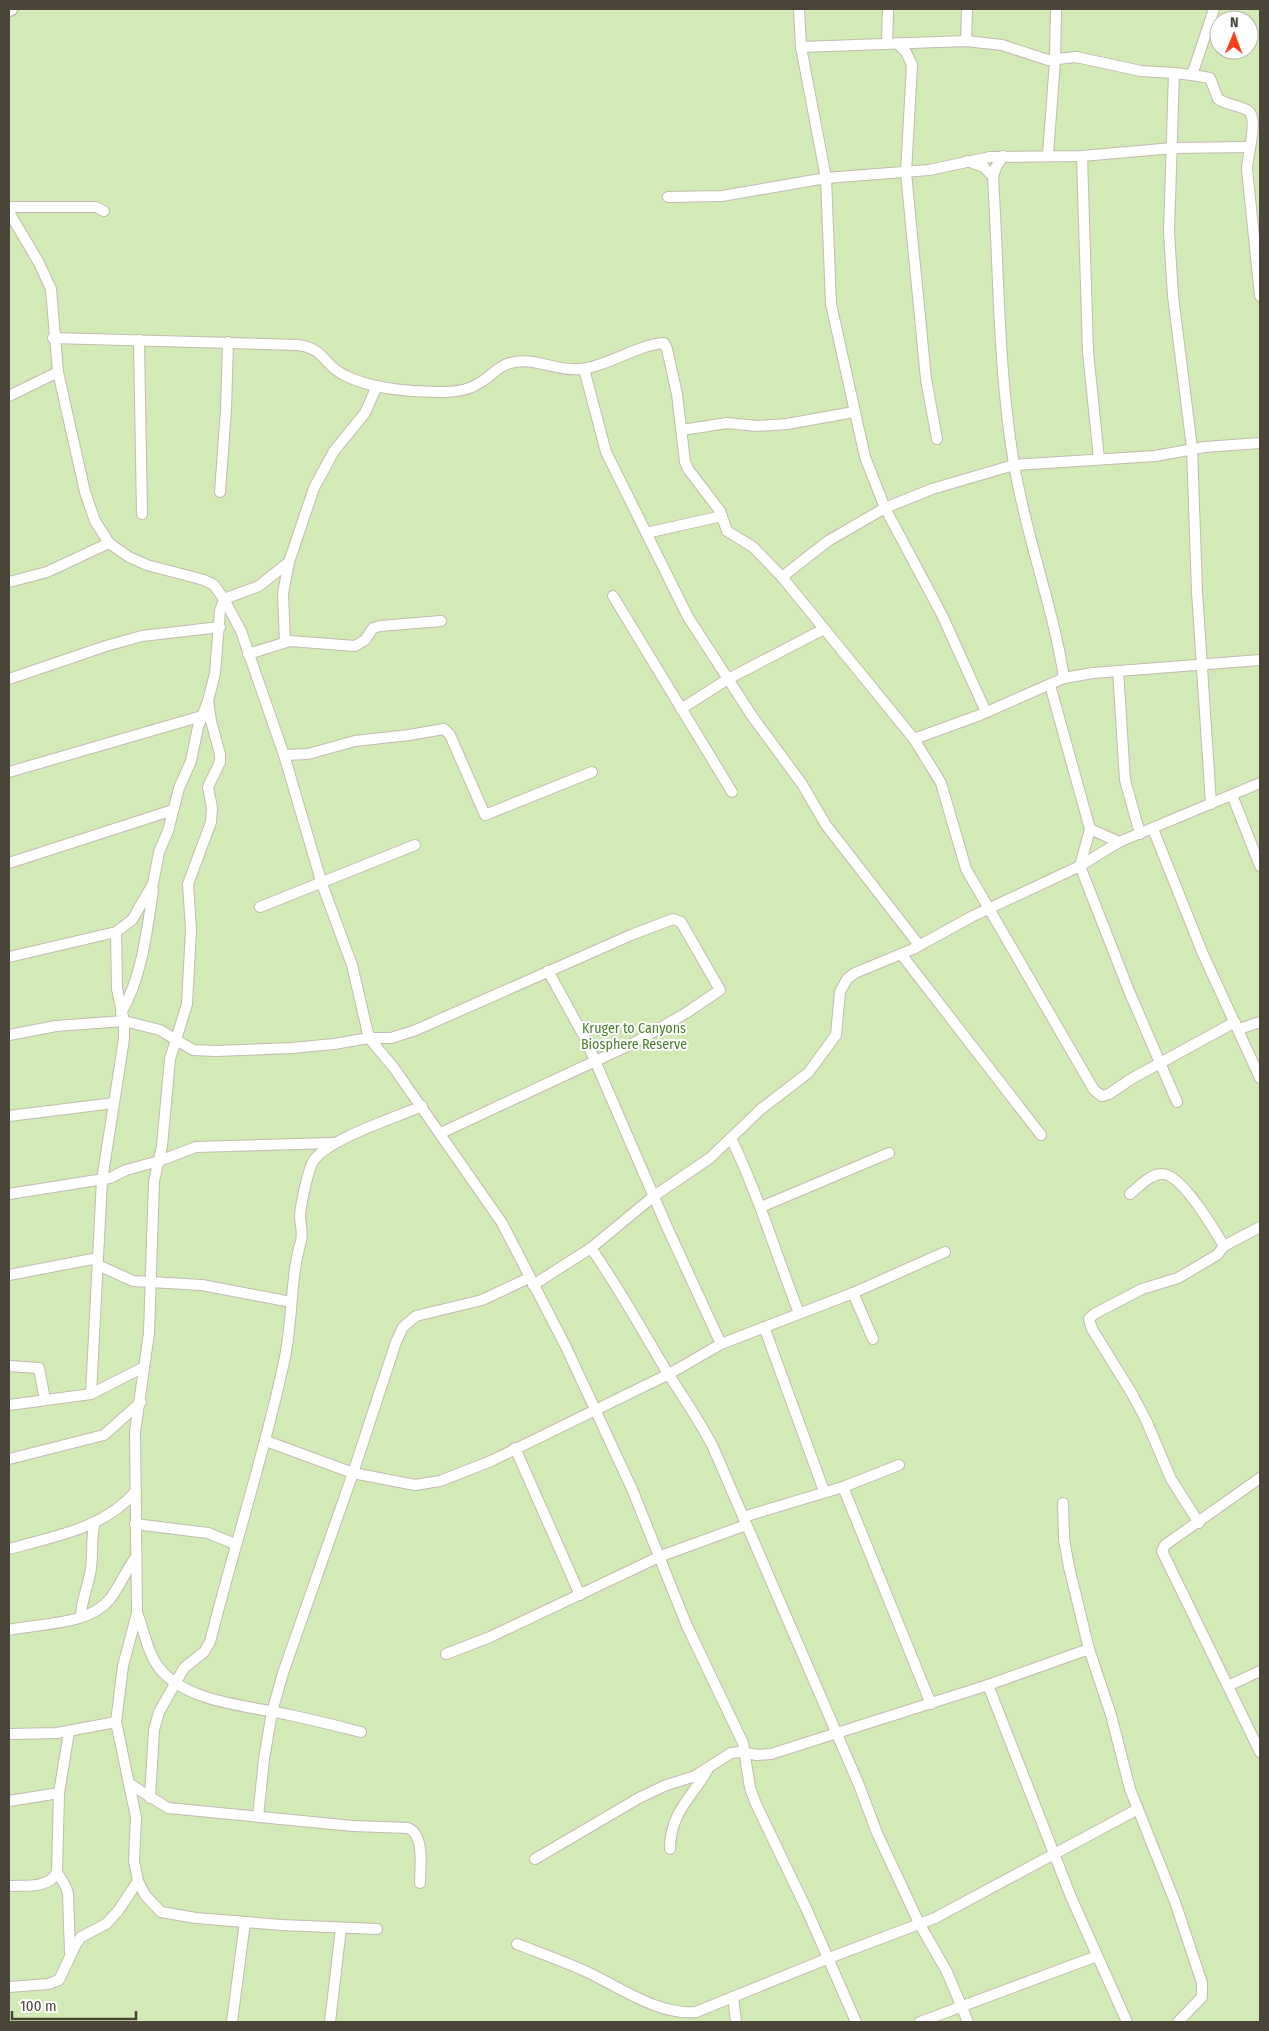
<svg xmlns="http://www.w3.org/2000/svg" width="1269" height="2031" font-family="'Fira Sans Condensed',sans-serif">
<rect width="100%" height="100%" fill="#f6f3ec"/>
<path fill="#d2eab5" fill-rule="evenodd" d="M9 9H1260V2022H9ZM1219 20H1249V50H1219Z"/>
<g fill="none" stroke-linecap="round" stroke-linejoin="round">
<g stroke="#c2bbae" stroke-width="12">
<g id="minor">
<polyline points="799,9 801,47 826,178 831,304 865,457 885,508 942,615 986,712"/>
<polyline points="966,41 967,9"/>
<polyline points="897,43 906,52 912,65 906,173 926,379 937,439"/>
<polyline points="887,44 888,9"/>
<polyline points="801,47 966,41 1002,45 1048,60 1076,57 1141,71 1174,73"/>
<path d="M1192 75 1210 78 1218 99C1227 105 1238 105 1247 110 1260 116 1247 156 1247 169L1260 296"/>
<polyline points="1048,155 1055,61 1056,9"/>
<path d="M1003 156 996 167 993 177C999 273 998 370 1014 464 1026 537 1053 606 1064 678"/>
<polyline points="1082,156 1088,352 1099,459"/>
<polyline points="967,161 984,167 993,177"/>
<polyline points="668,197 722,196 826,178 929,170 990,157 1082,156 1173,148 1249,147"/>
<polyline points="9,207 96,207 104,211"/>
<polyline points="9,212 39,263 51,289 58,372 85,492 95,521 109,543 129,557 147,565 204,580 214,585 224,599 241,631 284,755 322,884 352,965 369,1038 394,1068 502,1223 566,1347 632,1489 687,1626 743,1743 750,1788 756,1804 806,1908 856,2022"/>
<path d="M53 338 298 345C326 349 323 365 344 375 373 390 413 392 445 392 457 392 471 389 481 382 491 376 498 366 510 363 534 356 556 372 581 369 609 366 636 345 664 343L667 349 677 394 685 462 688 469 720 511 727 531 753 547 782 577 914 739 941 783 966 869 1094 1090 1102 1096 1109 1094 1131 1079 1235 1022"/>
<polyline points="139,340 142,514"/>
<polyline points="584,369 606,452 688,617 752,716 802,784 826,825 919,945"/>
<polyline points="9,396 58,372"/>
<polyline points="682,430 727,423 757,426 787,424 854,412"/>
<polyline points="220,492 226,409 228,342"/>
<polyline points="646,533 722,516"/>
<polyline points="782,577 828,541 885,508 932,489 1014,465 1155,456 1205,447 1260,443"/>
<polyline points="9,582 47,572 109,543"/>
<polyline points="613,596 732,792"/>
<polyline points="285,642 283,593 289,562"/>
<polyline points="248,654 290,641 355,646 365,640 373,628 380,626 441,621"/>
<polyline points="1118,671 1125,780 1140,834"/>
<polyline points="9,679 106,646 142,636 220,627"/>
<polyline points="1050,685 1090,829 1080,866 1129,991 1177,1102"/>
<polyline points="208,701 211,721 220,754 220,762 208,787 212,808 211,822 188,884 191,929 187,1004 170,1059 162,1146 154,1181 149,1333 135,1432 137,1613 123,1666 116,1722 136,1817 134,1861 138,1881 145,1895 161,1912 196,1918 282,1925 377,1929"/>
<polyline points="681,709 728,679 824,629"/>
<polyline points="914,739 980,715 1064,678 1093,673 1260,660"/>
<polyline points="284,755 308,754 355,741 409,735 444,729 450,735 485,815 592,772"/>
<polyline points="9,772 202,716"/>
<polyline points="1232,795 1260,866"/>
<polyline points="1211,804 1197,592 1192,448 1173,296 1169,232 1174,73 1192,75 1214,9"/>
<polyline points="1090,829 1119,842"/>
<polyline points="1153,829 1203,954 1260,1078"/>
<polyline points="9,863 173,810"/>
<polyline points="260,907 415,845"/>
<polyline points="901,954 1041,1135"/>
<polyline points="9,957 116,932 132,920 153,884 159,852 168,831 179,788 191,761 198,727 208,701 215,673 220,611 224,599 259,586 289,562 314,488 334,451 365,413 377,386"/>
<polyline points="548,971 586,1040 667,1227 721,1344"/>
<path d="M121 1013C142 977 147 931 153 890"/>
<polyline points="1239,1029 1260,1022"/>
<polyline points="9,1035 56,1026 124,1021 160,1030 193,1050 216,1051 292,1048 334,1044 369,1038 391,1038 416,1030 631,935 673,919 681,922 720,990 686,1013 634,1043 441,1133"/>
<polyline points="9,1116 114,1103"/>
<path d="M731 1138C758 1194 776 1254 799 1313"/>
<polyline points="9,1194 110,1178 126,1170 159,1161 196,1147 333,1143"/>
<path d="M1130 1194C1139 1187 1150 1174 1162 1174 1181 1173 1215 1231 1224 1246"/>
<polyline points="761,1207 889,1153"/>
<path d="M591 1248C619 1288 642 1330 667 1372 683 1397 699 1420 713 1447L859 1785 877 1833 919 1923 947 1972 968 2022"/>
<polyline points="98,1265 133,1281 202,1285 291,1302"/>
<polyline points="9,1275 98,1258"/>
<polyline points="533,1285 591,1248 654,1196 710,1158 761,1109 808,1073 836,1035 840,992 847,979 855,973 913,949 973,916 1080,866 1119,842 1260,783"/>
<polyline points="853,1293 873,1339"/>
<polyline points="764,1327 824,1491"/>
<polyline points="9,1366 39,1368 45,1400"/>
<polyline points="91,1394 102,1180 124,1039 124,1021 117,989 116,932"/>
<polyline points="9,1405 91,1394 144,1367"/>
<polyline points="266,1441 353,1473 415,1485 440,1481 491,1461 669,1374 721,1344 853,1293 945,1252"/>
<polyline points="515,1448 580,1595"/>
<polyline points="9,1459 104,1435 141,1402"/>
<polyline points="1260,1478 1165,1545 1162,1551 1260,1752"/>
<polyline points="843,1487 931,1704"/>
<polyline points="1063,1503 1064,1539 1069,1567 1089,1649 1111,1715 1130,1789 1175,1902 1202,1983 1202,1997 1178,2022"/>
<polyline points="743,1517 843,1487 899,1465"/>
<polyline points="1199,1523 1171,1479 1146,1420 1131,1392 1092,1329 1089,1319 1094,1314 1142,1289 1178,1278 1217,1255 1224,1246 1260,1227"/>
<polyline points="135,1524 208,1533 235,1544"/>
<path d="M9 1549C55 1536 104 1529 136 1491"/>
<path d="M137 1613C145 1632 147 1653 160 1669 188 1703 250 1706 290 1715 314 1720 337 1726 361 1732"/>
<path d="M81 1617C81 1602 87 1589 90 1574 94 1557 90 1539 95 1522"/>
<path d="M9 1630C40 1623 88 1626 110 1599 120 1586 126 1570 136 1557"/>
<polyline points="446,1654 490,1637 661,1556 746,1525"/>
<polyline points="988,1685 1071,1897 1127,2022"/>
<polyline points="1228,1686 1260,1671"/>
<polyline points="9,1734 57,1733 116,1722"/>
<path d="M130 1784 168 1808 353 1826 408 1828C425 1835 420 1867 420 1883"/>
<path d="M150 1798 154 1730 159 1712 184 1668 204 1652 210 1642C234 1546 265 1453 285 1357 293 1318 290 1279 301 1241 303 1233 301 1226 300 1218 300 1207 308 1169 314 1160 330 1138 395 1118 422 1106"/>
<polyline points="9,1801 59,1793"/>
<polyline points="258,1817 264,1759 272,1712 283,1673 353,1473 396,1342 403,1327 416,1316 482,1300 529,1278"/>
<path d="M670 1849C670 1814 690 1799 707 1771"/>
<polyline points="535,1859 639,1798 664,1786 695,1776 731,1753 741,1752 757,1755 771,1754 988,1685 1089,1649"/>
<polyline points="57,1872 66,1887 68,1894 70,1953"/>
<path d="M9 1886C25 1885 49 1889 57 1872L59 1793 69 1732"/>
<path d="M517 1944C540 1953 563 1961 585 1971 618 1986 659 2016 696 2012L829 1958 935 1918 1138 1809"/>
<polyline points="9,1987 48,1984 59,1980 76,1944 81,1937 106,1924 118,1911 138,1881"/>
<polyline points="733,1997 736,2022"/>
<polyline points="232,2022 245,1922"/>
<polyline points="330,2022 341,1928"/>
<polyline points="920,2022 1097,1956"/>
</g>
</g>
<g stroke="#c2bbae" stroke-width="15">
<polyline id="tertiary" points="9,10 11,9"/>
</g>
<use href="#minor" stroke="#fff" stroke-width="10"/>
<use href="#tertiary" stroke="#fff" stroke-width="12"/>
</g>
<g text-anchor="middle" stroke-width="4" stroke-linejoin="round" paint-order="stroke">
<g font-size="14" fill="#4a7f2a" stroke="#fff">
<text x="634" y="1033">Kruger to Canyons<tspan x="634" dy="16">Biosphere Reserve</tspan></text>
</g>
</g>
<rect width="1269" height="2031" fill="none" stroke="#4b4439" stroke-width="20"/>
<g transform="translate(1234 35) rotate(1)"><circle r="24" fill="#ffffff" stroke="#b7b4b0"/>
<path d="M0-4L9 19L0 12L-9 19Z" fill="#fc3f1d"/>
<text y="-8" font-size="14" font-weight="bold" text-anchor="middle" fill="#4b4439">N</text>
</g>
<path d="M12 2011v8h124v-8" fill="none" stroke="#4b4439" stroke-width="2.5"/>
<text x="20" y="2011" font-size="15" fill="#4b4439" stroke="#ffffff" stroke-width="4" paint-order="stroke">100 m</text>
</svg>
